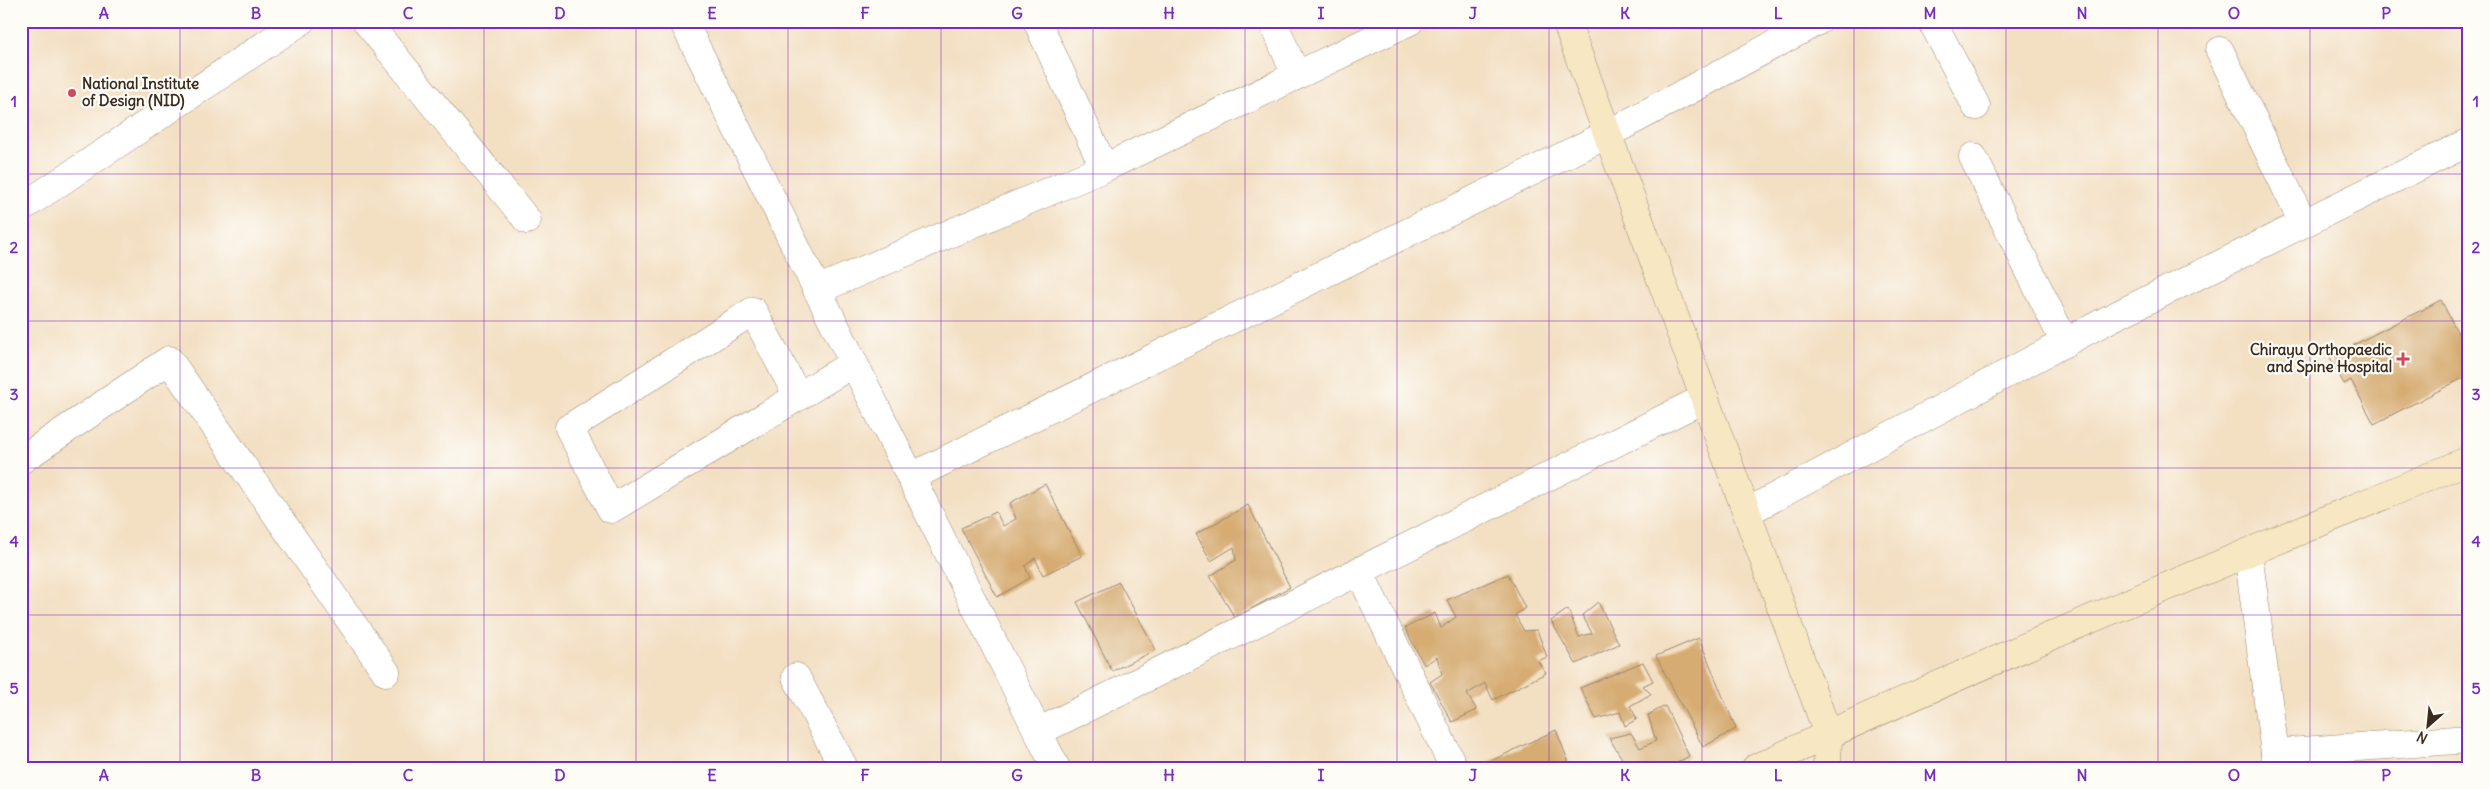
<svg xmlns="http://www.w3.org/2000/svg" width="2490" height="789" font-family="Delius,sans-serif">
<rect width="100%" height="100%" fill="#fdfcf7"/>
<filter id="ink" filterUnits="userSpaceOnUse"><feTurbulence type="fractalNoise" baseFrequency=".02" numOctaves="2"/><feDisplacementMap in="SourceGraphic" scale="10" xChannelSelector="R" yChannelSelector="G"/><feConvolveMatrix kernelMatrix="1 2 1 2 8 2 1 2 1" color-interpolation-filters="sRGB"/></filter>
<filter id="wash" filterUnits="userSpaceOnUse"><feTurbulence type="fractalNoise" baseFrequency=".0096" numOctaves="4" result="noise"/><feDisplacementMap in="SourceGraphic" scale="20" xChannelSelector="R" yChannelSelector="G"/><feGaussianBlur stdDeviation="1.12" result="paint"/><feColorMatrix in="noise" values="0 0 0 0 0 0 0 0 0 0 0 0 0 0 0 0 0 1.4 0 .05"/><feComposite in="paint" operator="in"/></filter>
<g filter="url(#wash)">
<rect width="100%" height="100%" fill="#f3dfc2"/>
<g id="blocks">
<g fill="#d6ac72">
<polygon points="2441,300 2469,355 2469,375 2374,424 2351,380 2344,384 2330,357"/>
<polygon points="1045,484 1082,556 1043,575 1035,558 1025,566 1030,578 997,597 961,528 996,512 1003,526 1016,519 1010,503"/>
<polygon points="1248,505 1290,587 1235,618 1210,576 1236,560 1234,547 1211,561 1196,534"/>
<polygon points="1508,574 1525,608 1515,615 1524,631 1537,630 1547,657 1538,661 1546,673 1493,700 1485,683 1467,694 1477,710 1452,722 1430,682 1442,674 1437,657 1424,665 1405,628 1435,613 1441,628 1456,617 1447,600"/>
<polygon points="1119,582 1156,650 1112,671 1077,602"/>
<polygon points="1598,602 1619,644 1576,664 1551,621 1568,609 1579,637 1592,633 1582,615"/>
<polygon points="1699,638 1736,729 1703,747 1656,656"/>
<polygon points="1643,662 1653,681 1643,686 1651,694 1630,706 1637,719 1625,726 1620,712 1596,719 1580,688"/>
<polygon points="1665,706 1689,756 1668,768 1628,768 1609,738 1631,733 1640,748 1656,741 1648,715"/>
<polygon points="1556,730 1571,768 1476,768"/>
</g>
</g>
</g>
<g filter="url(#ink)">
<use href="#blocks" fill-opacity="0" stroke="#978470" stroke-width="1"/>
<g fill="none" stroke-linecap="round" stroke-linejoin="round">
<g stroke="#978470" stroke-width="29">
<g id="street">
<polyline points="366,21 527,220"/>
<polyline points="683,21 1056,768"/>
<polyline points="1037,21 1104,168"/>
<polyline points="1273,21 1296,76"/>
<polyline points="1932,21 1976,106"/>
<polyline points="2220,51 2303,223"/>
<polyline points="1973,157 2065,343"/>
<polyline points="21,208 301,21"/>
<polyline points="817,290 1104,168 1410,21"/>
<polyline points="798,397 753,311 569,428 611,509 854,363"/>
<polyline points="21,460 169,360 386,672"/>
<polyline points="911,477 1606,135 1818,21"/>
<polyline points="1747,512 2113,317 2469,142"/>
<polyline points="2248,553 2275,753 2275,768"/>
<polyline points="1359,571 1454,768"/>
<polyline points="796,677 844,768"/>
<polyline points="1038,732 1705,398"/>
<polyline points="2275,753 2469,739"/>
</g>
</g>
<g stroke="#978470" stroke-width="29">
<g id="secondary">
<polyline points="1566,21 1828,734 1827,768"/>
<path d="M1756 768C1991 658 2231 560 2469 460"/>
</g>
</g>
<use href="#street" stroke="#fff" stroke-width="28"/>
<use href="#secondary" stroke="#f7e8c3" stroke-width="28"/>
</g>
</g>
<path fill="none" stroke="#7b2cbf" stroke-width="1" stroke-opacity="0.55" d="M180 21V768M332 21V768M484 21V768M636 21V768M788 21V768M941 21V768M1093 21V768M1245 21V768M1397 21V768M1549 21V768M1702 21V768M1854 21V768M2006 21V768M2158 21V768M2310 21V768M21 174H2469M21 321H2469M21 468H2469M21 615H2469"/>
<g fill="#d1495b" stroke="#fdfcf7" stroke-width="2">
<circle cx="72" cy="93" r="5"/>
<path d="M2400.5 351.5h5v5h5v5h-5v5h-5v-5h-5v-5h5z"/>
</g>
<g text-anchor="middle" stroke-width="4.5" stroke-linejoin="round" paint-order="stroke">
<g font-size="15" font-weight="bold" fill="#3b2a1e" stroke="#fdfcf7" text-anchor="start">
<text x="82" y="89">National Institute<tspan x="82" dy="17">of Design (NID)</tspan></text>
<text x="2392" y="355" text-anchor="end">Chirayu Orthopaedic<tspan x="2392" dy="17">and Spine Hospital</tspan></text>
</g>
</g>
<rect width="2490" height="789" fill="none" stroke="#fdfcf7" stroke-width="55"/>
<g transform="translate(2428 726) rotate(207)" stroke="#fdfcf7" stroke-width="4" paint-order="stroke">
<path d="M0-4L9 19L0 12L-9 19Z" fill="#3b2a1e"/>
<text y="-8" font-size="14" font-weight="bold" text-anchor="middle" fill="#3b2a1e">N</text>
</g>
<rect x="28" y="28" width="2434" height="734" fill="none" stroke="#7b2cbf" stroke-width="2"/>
<g font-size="16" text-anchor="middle" font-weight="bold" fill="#7b2cbf">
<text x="104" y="19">A</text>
<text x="256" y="19">B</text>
<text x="408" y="19">C</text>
<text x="560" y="19">D</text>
<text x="712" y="19">E</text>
<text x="865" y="19">F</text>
<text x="1017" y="19">G</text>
<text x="1169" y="19">H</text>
<text x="1321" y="19">I</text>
<text x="1473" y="19">J</text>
<text x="1625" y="19">K</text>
<text x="1778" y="19">L</text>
<text x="1930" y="19">M</text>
<text x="2082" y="19">N</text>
<text x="2234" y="19">O</text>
<text x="2386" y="19">P</text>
<text x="14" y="107">1</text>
<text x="2476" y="107">1</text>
<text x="14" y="253">2</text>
<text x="2476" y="253">2</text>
<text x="14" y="400">3</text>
<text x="2476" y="400">3</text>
<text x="14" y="547">4</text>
<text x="2476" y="547">4</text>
<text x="14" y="694">5</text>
<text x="2476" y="694">5</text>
<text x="104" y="781">A</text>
<text x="256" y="781">B</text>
<text x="408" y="781">C</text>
<text x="560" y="781">D</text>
<text x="712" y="781">E</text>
<text x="865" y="781">F</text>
<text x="1017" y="781">G</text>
<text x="1169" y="781">H</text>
<text x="1321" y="781">I</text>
<text x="1473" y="781">J</text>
<text x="1625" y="781">K</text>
<text x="1778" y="781">L</text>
<text x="1930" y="781">M</text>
<text x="2082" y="781">N</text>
<text x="2234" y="781">O</text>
<text x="2386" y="781">P</text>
</g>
</svg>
